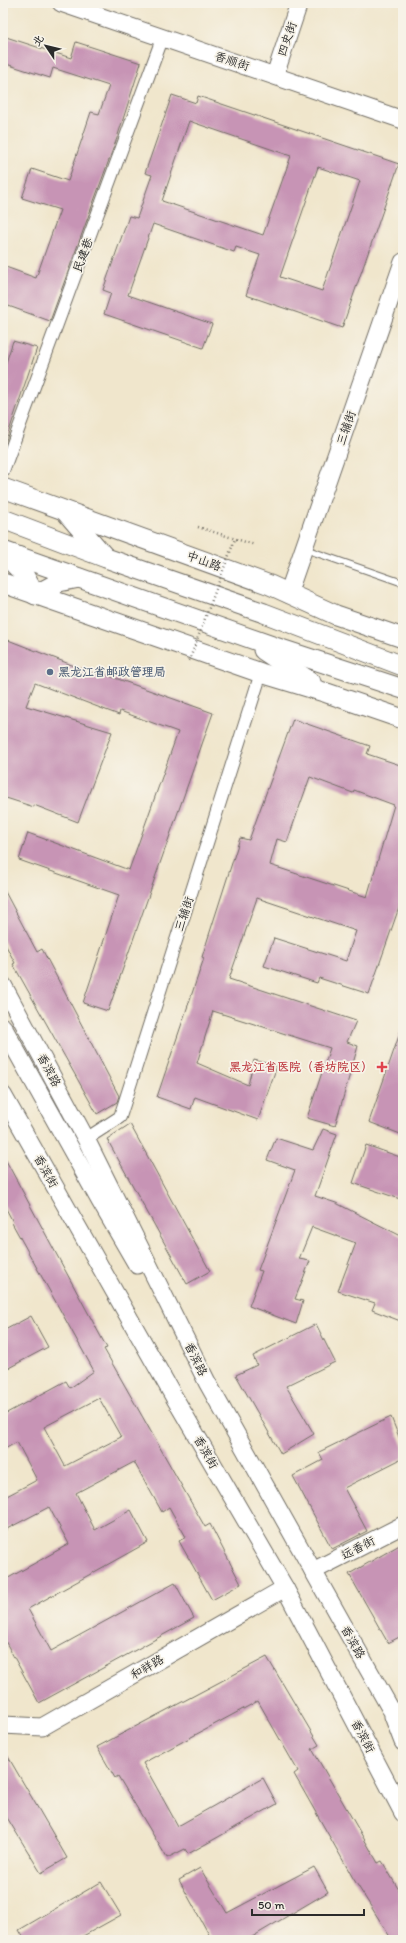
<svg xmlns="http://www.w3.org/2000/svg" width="406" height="1943" font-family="Itim,'LXGW WenKai TC',sans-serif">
<rect width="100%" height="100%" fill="#f7f3e8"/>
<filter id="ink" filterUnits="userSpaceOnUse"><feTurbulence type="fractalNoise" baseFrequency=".025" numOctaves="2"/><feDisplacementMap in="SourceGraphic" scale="8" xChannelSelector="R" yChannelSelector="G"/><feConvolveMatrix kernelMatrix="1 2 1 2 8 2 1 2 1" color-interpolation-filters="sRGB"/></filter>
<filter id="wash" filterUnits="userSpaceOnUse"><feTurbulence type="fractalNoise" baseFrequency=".012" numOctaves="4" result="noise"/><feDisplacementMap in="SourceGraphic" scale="16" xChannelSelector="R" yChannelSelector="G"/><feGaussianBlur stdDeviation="0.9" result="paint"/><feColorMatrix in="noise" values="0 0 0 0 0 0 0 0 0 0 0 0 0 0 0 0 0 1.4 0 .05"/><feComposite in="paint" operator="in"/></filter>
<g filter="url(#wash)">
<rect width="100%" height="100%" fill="#f0e6cc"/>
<g id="blocks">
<g fill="#c794b5" fill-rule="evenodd">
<polygon points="3,36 71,58 76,42 141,63 117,138 50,321 3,304 3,266 36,278 60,210 22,198 32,169 68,181 91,112 99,114 109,86 53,68 50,78 3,63"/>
<path d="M172 95 196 103 198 96 399 164 342 328 246 295 260 255 236 247 234 252 153 224 128 295 212 324 203 348 104 314 111 293 103 290 129 216 137 218 152 175 145 173ZM189 121 291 156 263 235 162 201ZM318 167 360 181 322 291 280 277Z"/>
<polygon points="13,341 37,348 3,449 3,372"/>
<polygon points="3,638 100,676 101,673 213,713 108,1011 83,1003 119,895 19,860 28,833 129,870 178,732 120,711 119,715 35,683 26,706 112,732 78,822 34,805 34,807 3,797"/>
<path d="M293 719 370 746 367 754 403 766V896L369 994 319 978 317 983 264 966 274 938 346 961 356 931 257 898 229 979 356 1021 347 1042 358 1046 335 1126 307 1118 330 1048 213 1011 197 1063 248 1085 254 1060 277 1066 258 1120 195 1097 191 1109 157 1097 204 958 202 957 240 838 249 840ZM310 777 353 793 354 790 394 805 367 897 270 865 277 839 287 842Z"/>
<polygon points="3,888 37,952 42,949 119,1096 117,1102 97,1114 13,964 15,963 3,940"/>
<polygon points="401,1030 403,1030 403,1135 369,1122"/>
<polygon points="130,1124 210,1271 187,1284 107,1139"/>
<polygon points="323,1129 337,1134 315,1196 336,1203 403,1237 403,1322 372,1310 375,1303 338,1291 356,1243 312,1227 299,1259 310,1261 295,1299 303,1301 296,1324 249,1306 262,1271 258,1270 295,1170 267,1160 276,1138 313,1150"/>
<polygon points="366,1145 403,1158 403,1200 353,1183"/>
<path d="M3 1155 107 1348 104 1349 205 1527 210 1524 241 1584 212 1600 179 1541 186 1537 169 1507 162 1512 134 1462 76 1493 95 1530 131 1510 148 1542 28 1609 51 1651 175 1583 194 1618 39 1703 3 1637V1581L69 1544 49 1507 3 1531V1498L37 1480 17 1442 3 1450V1415L66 1381 70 1388 94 1371 12 1223 13 1222 3 1203ZM99 1398 121 1437 65 1466 44 1427Z"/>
<polygon points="31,1316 48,1347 3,1371 3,1331"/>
<polygon points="316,1324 335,1362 286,1386 314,1434 281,1454 236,1375 257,1365 253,1356"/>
<polygon points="391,1417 403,1447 403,1458 344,1488 367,1531 332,1549 293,1476 323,1460 319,1452"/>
<polygon points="403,1543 403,1635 388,1643 349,1574"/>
<polygon points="267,1657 319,1745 312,1749 378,1863 382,1861 403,1897 403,1940 392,1940 353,1878 294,1774 298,1771 258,1701 143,1763 178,1826 263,1778 277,1804 188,1854 185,1849 167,1858 118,1776 115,1778 97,1747"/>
<polygon points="3,1748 67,1858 41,1873 3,1811"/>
<polygon points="314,1867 328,1892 247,1940 212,1940 179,1880 200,1868 227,1913"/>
<polygon points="101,1882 121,1915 76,1940 25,1940 19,1930"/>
</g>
</g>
</g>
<g filter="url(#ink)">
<use href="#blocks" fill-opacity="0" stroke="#706c63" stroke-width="1"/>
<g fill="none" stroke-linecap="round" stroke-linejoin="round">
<g stroke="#706c63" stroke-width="8">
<polyline id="lane" points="305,549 403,583"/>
</g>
<g stroke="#706c63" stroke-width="14">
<g id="street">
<polyline points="3,471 162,39"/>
<polyline points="86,1139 120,1117 261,673"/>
</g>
</g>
<g stroke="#706c63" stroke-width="19">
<g id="secondary">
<polyline points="61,3 403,120"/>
<polyline points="275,75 299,3"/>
<polyline points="288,594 403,262"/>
<polyline points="3,985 86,1139 207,1382 390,1708 403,1725"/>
<polyline points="3,1027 100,1201 137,1265"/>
<polyline points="3,1095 174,1397 285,1588 403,1813"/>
<polyline points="313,1571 403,1525"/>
<polyline points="393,1716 403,1742"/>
<polyline points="3,1725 42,1727 285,1588"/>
</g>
</g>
<g stroke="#706c63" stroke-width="21">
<g id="primary">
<polyline points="3,488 270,585 336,615 403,638"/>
<polyline points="65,511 104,556"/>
<polyline points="3,519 106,558 264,613 403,666"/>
<polyline points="3,551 275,647 403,689"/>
<polyline points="4,554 23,573 35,595 59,582 79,578"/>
<polyline points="3,583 261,673 327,693 403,719"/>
<polyline points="263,650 311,682"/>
</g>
</g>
<polyline stroke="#706c63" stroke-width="2.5" stroke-dasharray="1 3" stroke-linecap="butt" points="198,527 255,545"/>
<use href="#lane" stroke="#fff" stroke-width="6"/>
<use href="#street" stroke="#fff" stroke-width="12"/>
<use href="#secondary" stroke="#fff" stroke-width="17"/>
<use href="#primary" stroke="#fff" stroke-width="19"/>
<polyline stroke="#706c63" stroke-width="2.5" stroke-dasharray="1 3" stroke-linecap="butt" points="189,661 235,539"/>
</g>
</g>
<circle fill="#5c6f8a" stroke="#f7f3e8" stroke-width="1.5" cx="50" cy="672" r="4"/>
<path fill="#e0444e" stroke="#f7f3e8" stroke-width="1.5" d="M380 1061h4v4h4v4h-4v4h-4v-4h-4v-4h4z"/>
<g text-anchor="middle" stroke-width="3.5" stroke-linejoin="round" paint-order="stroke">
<g font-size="12" fill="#2b2b2b" stroke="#f7f3e8">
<text transform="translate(287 39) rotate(-71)" y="4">四史街</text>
<text transform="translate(232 61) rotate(18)" y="4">香顺街</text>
<text transform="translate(83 255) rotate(-70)" y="4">民建巷</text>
<text transform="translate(346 428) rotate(-71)" y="4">三辅街</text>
<text transform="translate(204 561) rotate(20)" y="4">中山路</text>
<text transform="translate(184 914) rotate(-72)" y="4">三辅街</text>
<text transform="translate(49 1070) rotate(62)" y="4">香滨路</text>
<text transform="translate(46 1171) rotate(61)" y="4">香滨街</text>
<text transform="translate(196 1359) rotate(64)" y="4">香滨路</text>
<text transform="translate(206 1452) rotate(60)" y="4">香滨街</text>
<text transform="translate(358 1548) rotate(-27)" y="4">远香街</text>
<text transform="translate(353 1642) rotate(61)" y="4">香滨路</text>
<text transform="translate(147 1667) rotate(-30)" y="4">和祥路</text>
<text transform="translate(363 1736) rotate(62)" y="4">香滨街</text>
</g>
<g font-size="12" font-weight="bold" fill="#4e5e75" stroke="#f7f3e8" text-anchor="start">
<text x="58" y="676">黑龙江省邮政管理局</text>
</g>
<g font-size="12" font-weight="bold" fill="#be3a42" stroke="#f7f3e8" text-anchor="end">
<text x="373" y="1071">黑龙江省医院（香坊院区）</text>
</g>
</g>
<rect width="406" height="1943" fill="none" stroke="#f7f3e8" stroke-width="16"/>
<g transform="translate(46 46) rotate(305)" stroke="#f7f3e8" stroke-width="3" paint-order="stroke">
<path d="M0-3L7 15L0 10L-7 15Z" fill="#2b2b2b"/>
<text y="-6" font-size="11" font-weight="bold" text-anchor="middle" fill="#2b2b2b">北</text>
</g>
<path d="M252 1909v6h112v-6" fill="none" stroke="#2b2b2b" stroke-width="2"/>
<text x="258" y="1909" font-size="12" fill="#2b2b2b" stroke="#f7f3e8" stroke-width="3" paint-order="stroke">50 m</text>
</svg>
